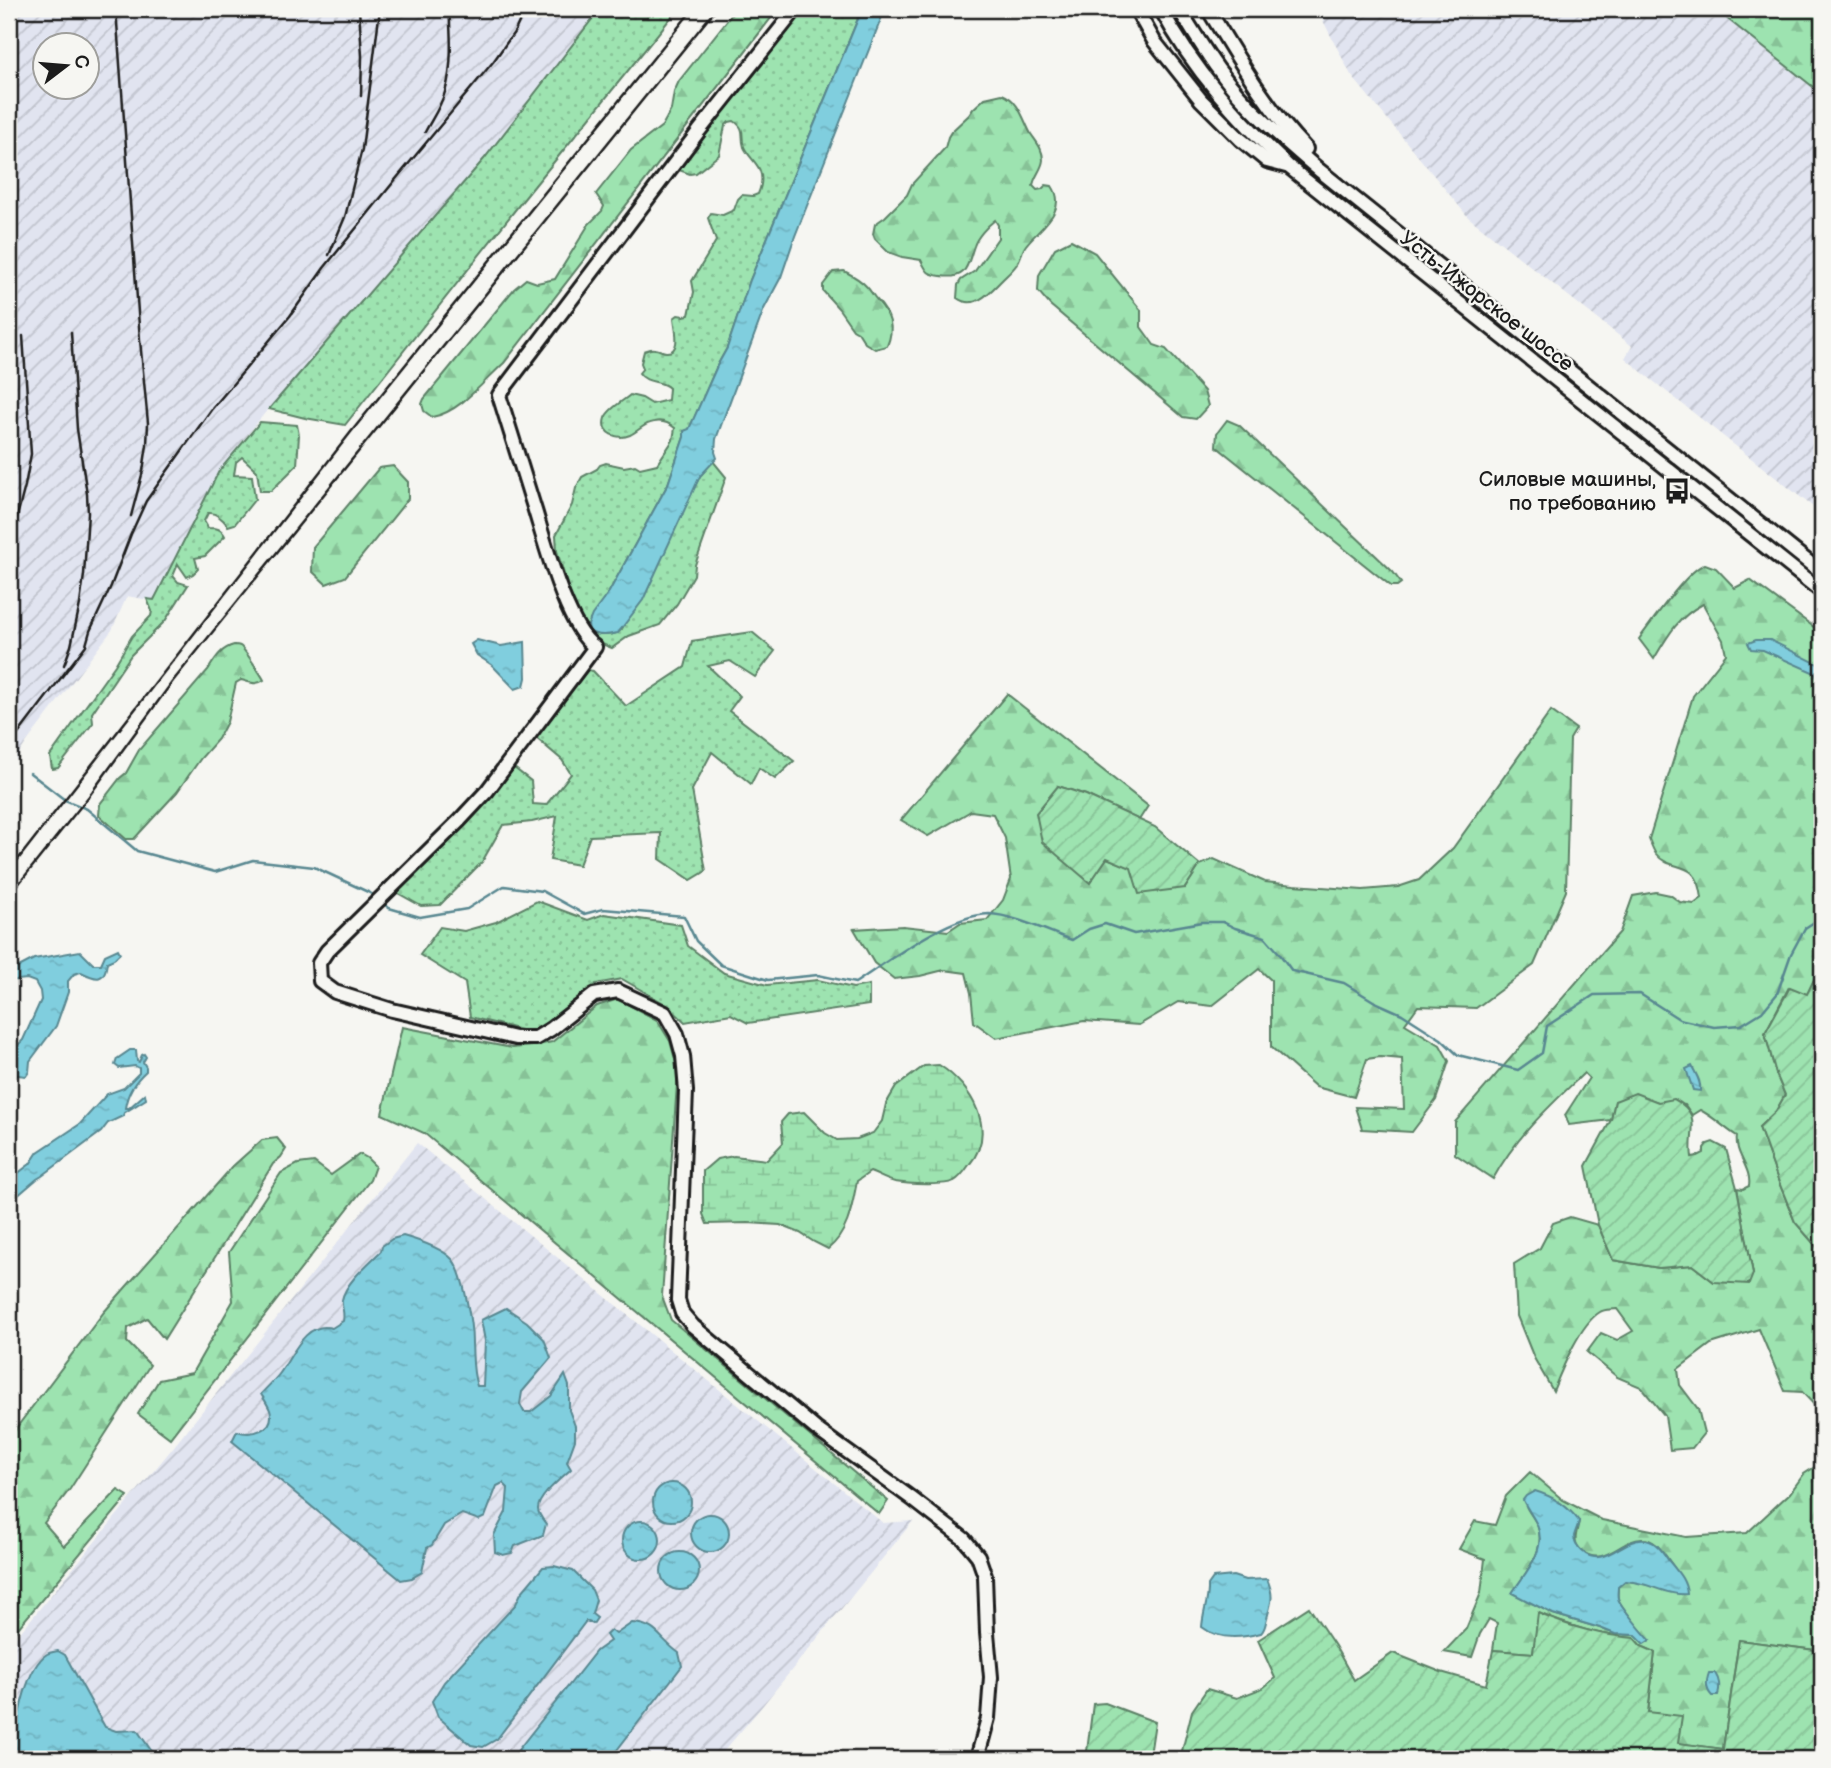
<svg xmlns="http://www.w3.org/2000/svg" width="1831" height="1768" font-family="'Balsamiq Sans',sans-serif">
<defs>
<pattern id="industrial-furrows" width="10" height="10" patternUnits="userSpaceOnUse" patternTransform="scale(1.75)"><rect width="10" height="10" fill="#e1e4f0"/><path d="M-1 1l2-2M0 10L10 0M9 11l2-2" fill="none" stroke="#c0c3cd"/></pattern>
<pattern id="grass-dots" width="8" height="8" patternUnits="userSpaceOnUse" patternTransform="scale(1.75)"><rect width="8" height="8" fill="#9de3b0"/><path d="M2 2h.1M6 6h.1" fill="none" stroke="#87c297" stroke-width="1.8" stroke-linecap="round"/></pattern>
<pattern id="forest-firs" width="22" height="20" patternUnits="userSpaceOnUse" patternTransform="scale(1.75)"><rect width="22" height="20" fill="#9de3b0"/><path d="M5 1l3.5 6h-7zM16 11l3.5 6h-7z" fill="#87c297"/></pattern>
<pattern id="wetland-marsh" width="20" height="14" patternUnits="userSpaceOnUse" patternTransform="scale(1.75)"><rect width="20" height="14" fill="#9de3b0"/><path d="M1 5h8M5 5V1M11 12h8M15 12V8" fill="none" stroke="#87c297"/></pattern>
<pattern id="garden-furrows" width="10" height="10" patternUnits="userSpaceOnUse" patternTransform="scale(1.75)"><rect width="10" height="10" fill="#9de3b0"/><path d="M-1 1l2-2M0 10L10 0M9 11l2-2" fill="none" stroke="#87c297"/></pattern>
<pattern id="water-ripples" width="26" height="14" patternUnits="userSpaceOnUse" patternTransform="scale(1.75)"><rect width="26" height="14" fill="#80cede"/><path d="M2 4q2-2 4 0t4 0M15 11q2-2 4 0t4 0" fill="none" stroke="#6eb0be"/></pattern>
</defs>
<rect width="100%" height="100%" fill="#f6f6f2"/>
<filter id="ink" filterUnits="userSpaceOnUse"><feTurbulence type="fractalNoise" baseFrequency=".0143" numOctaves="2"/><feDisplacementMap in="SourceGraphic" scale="14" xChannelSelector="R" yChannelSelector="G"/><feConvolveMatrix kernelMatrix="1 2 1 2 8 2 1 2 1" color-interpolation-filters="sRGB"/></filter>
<g filter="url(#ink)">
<g fill="url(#industrial-furrows)" fill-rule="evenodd">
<path d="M9 9H600L484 159 264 414 219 471 154 601 127 596 112 630 26 743 9 769ZM46 46H88V88H46Z"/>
<polygon points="1317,9 1715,9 1822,94 1822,514 1643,373 1625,358 1632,346 1468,217 1351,75"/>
<polygon points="417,1143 883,1523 913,1521 759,1710 717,1759 9,1759 9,1654 13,1641 171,1450"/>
</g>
<g fill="url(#grass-dots)" stroke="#5c8066" stroke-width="2">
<polygon points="600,9 678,9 519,205 345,425 305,418 269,409 484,159"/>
<path d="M800 9H862L750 280 727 348 717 366 689 430 684 431V437L668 484 609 592 590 620 600 635C609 635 616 635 622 629L700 476 713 461 726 477 695 565 694 575 677 604 660 625 629 636 612 648 602 644 589 637 573 604 557 551 556 535 572 505 576 488 582 477 597 469 600 465 606 463 624 467 635 465 640 468 657 464 673 440 675 428C669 423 662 420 654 422 644 423 639 431 630 435 618 440 600 434 605 418 608 409 623 401 630 395L642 398 652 404 668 400 669 388C661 379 647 385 639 373L643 368 641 363 644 351C648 350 651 348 655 349 659 349 662 352 666 352 682 353 675 328 674 318L678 315 684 316 689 315 694 292 692 281 716 241 708 218 711 213 723 215 734 210 738 199 742 195 753 196 758 194C761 187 763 179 760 171 758 164 748 156 744 147 740 135 747 130 734 121L729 122 725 126 719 155 696 173 690 174 679 170Z"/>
<path d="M260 422 297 425 299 435 297 465 271 491H260L257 471 242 457 236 462 234 475 252 476 255 499 235 524 228 526C223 519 216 512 208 513L204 521 208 528C216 528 221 528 225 536L205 556 195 558 198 569 193 574 187 577 178 564 173 576 178 582 188 585 165 621 131 655 92 713 93 723 58 768 52 769 50 756 115 665 132 636 151 616 152 611 147 599 154 600 219 471Z"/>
<polygon points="752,632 775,651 755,677 730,661 708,666 740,696 729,711 794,761 775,779 759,768 751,784 712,752 692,790 706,871 691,880 660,859 661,833 590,836 579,865 550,860 557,816 532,822 503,825 482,862 440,905 421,906 396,892 490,797 514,768 531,781 533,804 546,805 571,774 562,760 535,737 588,670 593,671 626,706 685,667 692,641"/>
<polygon points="537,901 588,920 604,914 681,925 688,946 724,973 767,985 818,980 853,988 869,985 869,1005 748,1023 731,1014 685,1022 667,1005 622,979 596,984 536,1030 521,1030 470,1017 465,983 420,955 440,927 464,931 496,922"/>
</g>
<g fill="url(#forest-firs)" stroke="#5c8066" stroke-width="2" fill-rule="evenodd">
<path d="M736 9H778L504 363C484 381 459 413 432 417L424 411 422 404 424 399 514 289 526 279 537 283 555 279 589 224 602 211 604 206 596 194 631 150 662 126 671 110 674 92 679 81Z"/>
<polygon points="1715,9 1822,9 1822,94"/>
<path d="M1002 94C1020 101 1023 120 1031 134 1037 143 1043 149 1043 160 1042 170 1034 176 1033 186L1037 190 1042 189 1046 185 1052 186C1069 211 1039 228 1026 245 1022 250 1021 258 1017 264 1013 270 1007 275 1002 280 990 292 975 311 957 298L958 285 961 280 975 271 998 238V225L995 220C987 226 977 237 974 246 967 265 968 280 941 276 927 274 927 272 921 260L902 257 888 252 875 239 873 234 875 224 885 217 907 195 912 184 945 148 948 137 951 132 969 115 973 109 985 98Z"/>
<polygon points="1071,240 1095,253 1141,310 1141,327 1154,345 1166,349 1204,391 1208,406 1196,419 1183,417 1050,305 1038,291 1039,275 1055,248"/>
<path d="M844 271C852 275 861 280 867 287 871 291 873 296 877 300 890 315 895 327 887 346L875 349 865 343 858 332 853 329 839 309 823 291V285L833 272Z"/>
<polygon points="1227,420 1239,425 1393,572 1401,583 1397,586 1391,586 1216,446 1217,433"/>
<polygon points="393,466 408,482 408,499 345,577 326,584 312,571 313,547 379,468"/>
<path d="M1705 564 1716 568 1735 588 1750 580 1822 633V963L1807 995 1789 987 1765 1033 1776 1074 1785 1095 1776 1111 1759 1127 1778 1180 1795 1222 1822 1253V1651L1739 1640 1723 1749 1677 1743 1648 1712 1655 1652 1641 1646 1634 1638C1604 1636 1567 1626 1539 1613L1533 1653 1493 1650 1497 1623 1489 1619 1480 1634 1472 1657 1444 1652 1466 1629 1481 1593 1485 1559 1459 1549 1475 1521 1495 1525 1506 1496 1530 1472 1563 1500 1602 1520 1686 1537 1747 1533 1790 1493 1804 1474 1821 1463V1412L1802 1392 1785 1391 1759 1329 1711 1344 1678 1369 1680 1385 1698 1409 1704 1433 1692 1448 1670 1450 1665 1416 1641 1387 1617 1377 1587 1352 1601 1333 1617 1340 1633 1331 1617 1309C1611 1310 1604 1309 1600 1312 1580 1324 1562 1369 1553 1391L1534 1358 1517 1316 1514 1264 1540 1248 1553 1223 1570 1217 1598 1225 1613 1260 1659 1268 1692 1265 1714 1282 1753 1274 1737 1188 1743 1189 1749 1186C1752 1168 1734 1154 1737 1136 1724 1128 1714 1117 1700 1110L1692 1115 1685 1105 1658 1102 1644 1097 1615 1101 1611 1120 1569 1125 1565 1115 1589 1078 1584 1073C1549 1107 1517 1135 1493 1179L1455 1154V1122L1620 932 1633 896 1656 892 1670 895 1680 902 1694 904 1702 898C1697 856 1672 874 1656 854 1653 850 1651 844 1649 839L1693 696 1726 654 1723 640 1703 604C1678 617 1668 635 1654 659L1639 639C1653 621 1686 571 1705 564ZM1527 1508 1579 1521C1577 1533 1571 1542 1582 1551 1604 1569 1621 1538 1643 1539 1655 1539 1662 1551 1668 1559 1680 1575 1680 1575 1681 1594 1664 1590 1641 1581 1625 1581L1618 1587C1618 1591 1617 1595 1618 1598 1618 1603 1644 1635 1649 1639L1635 1635 1615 1634 1600 1628 1553 1614 1513 1593C1524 1574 1546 1552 1538 1527 1536 1521 1530 1514 1527 1508Z"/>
<path d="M234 645C236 645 238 645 240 646 243 647 262 676 264 680 256 686 250 682 241 680L236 683 227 722 218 739 201 758 177 792 134 839H126L99 815 100 804 120 778 126 773 139 750 208 670C215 659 221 648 234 645Z"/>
<polygon points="1007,694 1148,806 1139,820 1086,795 1058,786 1090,882 1107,858 1185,888 1200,865 1214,859 1265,882 1294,885 1363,890 1398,887 1419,880 1453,848 1551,711 1576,729 1570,739 1566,891 1534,965 1476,1008 1418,1006 1405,1024 1440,1045 1449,1061 1436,1100 1412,1132 1362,1129 1355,1107 1404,1109 1402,1059 1380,1057 1367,1059 1354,1097 1316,1087 1271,1047 1271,980 1259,969 1212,1006 1178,1002 1139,1025 1084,1021 996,1038 974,1022 971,993 966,973 944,970 920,976 894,979 874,963 854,929 903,926 948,931 960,923 987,920 1003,900 1011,879 1005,838 993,814 971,811 928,836 901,820"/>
<polygon points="618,999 657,1020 670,1041 678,1070 662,1296 671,1320 888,1501 879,1514 424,1133 382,1114 402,1027 512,1048 532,1046 552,1042 597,1006"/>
<polygon points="277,1138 286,1149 281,1157 273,1164 164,1339 147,1318 128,1328 127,1342 150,1365 70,1489 44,1523 64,1546 118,1490 128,1496 9,1639 9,1444 17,1427 104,1312 233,1166 262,1140"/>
<polygon points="360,1154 367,1158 375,1166 370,1180 170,1438 138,1414 159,1380 192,1373 233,1301 229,1252 281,1173 298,1164 314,1162 331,1175"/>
</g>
<path fill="url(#wetland-marsh)" stroke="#5c8066" stroke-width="2" d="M939 1065C972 1086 998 1131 969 1165 965 1171 960 1178 954 1181 946 1186 906 1184 895 1182 886 1180 878 1175 870 1172L857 1181C852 1206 849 1232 828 1249L814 1242 800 1233 780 1225 748 1223 707 1224 703 1214V1171L717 1159 734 1156 767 1160 783 1143 781 1122 788 1114 804 1112 825 1133 837 1140 857 1139 873 1133 882 1121 886 1104 896 1087 924 1066Z"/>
<g fill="url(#garden-furrows)" stroke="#5c8066" stroke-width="2">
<polygon points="1058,786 1086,795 1155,827 1200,865 1185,888 1139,894 1131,868 1107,858 1090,883 1042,842 1036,813"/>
<polygon points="1822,963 1822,1253 1795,1222 1778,1180 1759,1127 1776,1111 1785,1095 1776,1074 1765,1033 1790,987 1807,994"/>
<path d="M1635 1093 1658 1102 1674 1099C1704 1115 1688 1131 1692 1157L1698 1156 1704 1153V1148L1707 1144 1713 1142 1726 1149 1737 1188 1753 1274 1749 1284 1714 1282 1692 1265 1659 1268 1613 1260 1598 1225 1586 1166 1611 1120 1615 1101Z"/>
<path d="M1309 1607 1335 1646 1354 1680 1393 1653 1441 1672 1486 1685 1493 1650 1533 1653 1538 1613C1567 1626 1603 1636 1634 1638L1641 1646 1655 1652 1648 1712 1682 1716 1678 1743 1723 1749 1739 1640 1822 1651V1759H1180L1192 1711 1207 1689 1237 1698 1263 1688 1275 1678 1258 1640Z"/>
<polygon points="1105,1703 1155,1722 1150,1755 1160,1759 1086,1759 1093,1704"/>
</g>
<g fill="url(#water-ripples)" stroke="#588790" stroke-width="2">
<path d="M862 9H885L795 236 781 277 764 309 716 439 715 452 717 458 700 476 643 600 618 633C608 635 598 637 589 631L588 625 592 615 609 592 668 484 684 437V431L689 429 717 366 727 348 750 280Z"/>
<polygon points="477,640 501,646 525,642 526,678 524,686 515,689 492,665 477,655 471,644"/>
<polygon points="1756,640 1770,640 1822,666 1822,686 1815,673 1763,650 1751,649 1748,643"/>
<path d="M118 949 120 953 114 959 107 962C105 982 97 980 81 972L74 974 68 981V992L56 1026 30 1061 29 1072 26 1076 9 1074V1054L23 1040 41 1000 40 991 35 982 27 979 9 981V969H15L34 959 80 951 93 964H101L105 955Z"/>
<path d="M130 1050H136L137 1061 139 1062 142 1055 144 1054 146 1057 143 1062 146 1067V1071C135 1081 127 1094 125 1108H129L145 1094 146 1099 124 1113 123 1116 108 1123 101 1132 42 1176 37 1179 9 1203V1180L30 1164 38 1152 80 1124 107 1094 124 1088 139 1073V1068L135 1066 119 1068 115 1065 117 1059Z"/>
<path d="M1692 1066C1695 1073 1702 1082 1700 1091L1693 1090 1686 1069Z"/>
<path d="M403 1236C417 1240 442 1248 452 1259 464 1272 472 1325 472 1343 473 1358 472 1372 477 1386H483L485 1341 481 1320 506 1308 527 1322 544 1339 551 1358 522 1392 520 1404 524 1412H531L551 1396 565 1375 569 1386V1410L575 1426V1440L567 1462 571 1469C562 1478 538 1496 538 1509 538 1514 543 1520 546 1524L543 1535 515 1546 512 1553 503 1555 495 1552 494 1535 506 1512 508 1488 503 1483 497 1486 485 1517 479 1520 462 1514 444 1525 432 1545 427 1548 422 1572 412 1578 401 1580 232 1441 237 1431C252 1436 276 1430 270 1410 268 1405 264 1399 261 1394 267 1387 275 1380 280 1373 293 1355 305 1321 332 1328L343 1321C345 1312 341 1307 342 1300 345 1283 369 1263 381 1251L382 1246 392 1239Z"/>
<circle cx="672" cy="1502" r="19"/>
<path d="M1535 1491C1552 1496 1568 1506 1579 1521 1578 1526 1575 1532 1574 1536 1574 1542 1578 1547 1582 1551 1604 1571 1623 1536 1646 1540 1657 1542 1663 1552 1669 1561 1677 1571 1686 1580 1687 1594 1666 1596 1646 1581 1625 1581L1618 1587C1618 1591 1617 1595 1618 1598 1618 1603 1645 1635 1650 1640L1644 1644 1635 1635 1615 1634 1600 1628 1553 1614 1512 1593C1524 1574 1548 1550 1537 1525 1533 1516 1527 1509 1523 1500L1526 1496Z"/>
<circle cx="710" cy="1533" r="19"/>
<circle cx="641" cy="1540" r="19"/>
<circle cx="680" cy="1571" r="19"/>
<polygon points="554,1566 573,1571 592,1590 596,1600 592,1614 597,1618 593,1624 586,1621 497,1739 483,1747 471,1745 438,1717 432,1701 444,1682 516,1604 521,1593 543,1567"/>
<path d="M1233 1576 1245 1580 1267 1579C1274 1595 1272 1601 1267 1618 1265 1624 1266 1628 1261 1633 1242 1638 1218 1640 1202 1627 1203 1612 1209 1599 1208 1585L1213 1578Z"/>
<path d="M632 1623C657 1624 660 1640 679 1653L682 1666 610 1759H511L596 1651 610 1641 606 1635 611 1630 616 1634Z"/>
<path d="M58 1651 65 1655 105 1727 116 1731 137 1730 157 1759H11C16 1733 23 1669 47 1654 50 1652 54 1652 58 1651Z"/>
<path d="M1709 1673H1715C1720 1681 1720 1686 1718 1696H1712C1706 1690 1706 1681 1709 1673Z"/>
</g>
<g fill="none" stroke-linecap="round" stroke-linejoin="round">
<g stroke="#588790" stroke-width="2.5">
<polyline points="30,773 65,800 87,809 137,851 215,872 253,860 314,867 370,893 375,897"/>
<path d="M383 903 389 908 420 917 467 909 504 886 542 891 584 914 603 909 684 916 696 941 721 965 768 980 818 975 855 983C890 960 948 915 989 914 1010 914 1052 933 1072 940L1089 929 1105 924 1134 934 1202 922H1223L1235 928 1265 937 1279 953 1292 971 1344 983 1375 1002 1402 1014 1441 1039 1458 1055 1518 1070 1542 1053 1547 1026 1594 995 1640 994 1679 1019 1714 1027 1741 1025 1762 1012 1777 994 1791 954 1805 928 1822 917"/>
</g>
<g stroke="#1c1c1c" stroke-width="18">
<g id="minor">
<path d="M796 9 699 131 499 395C510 431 522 468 533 504 544 538 566 628 595 647L487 791 459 821 327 951 319 963 320 981 335 992 392 1010 515 1038H536L551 1029 594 995 618 991 665 1013 677 1034 683 1056 686 1091 678 1300 682 1313 693 1326 816 1429 911 1498 964 1539 978 1556 985 1576 987 1633 991 1677 988 1718 977 1759"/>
<polyline points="1136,9 1154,41 1201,100 1240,139 1267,161 1286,166"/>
<path d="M1161 9C1193 70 1239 120 1289 167L1822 592"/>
<path d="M1179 9C1192 29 1204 50 1218 69 1246 108 1283 139 1319 170L1822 573"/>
<path d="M1208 9C1238 58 1266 108 1306 149"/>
</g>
</g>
<use href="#minor" stroke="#f6f6f2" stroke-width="12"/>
<g stroke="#1c1c1c" stroke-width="2.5">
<polyline points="116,9 140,340 148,423 147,445 143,471 131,516"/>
<polyline points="359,9 362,56 361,96"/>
<path d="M425 132C432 119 441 106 445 92 453 67 451 35 449 9"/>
<polyline points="329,255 345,217 362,149 380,9"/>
<polyline points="9,547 25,486 31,454 23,336"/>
<polyline points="64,665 71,646 80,604 84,575 88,513 87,494 77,429 71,332"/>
<polyline points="9,746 86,645 90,631 111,586 131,534 146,501 211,410 290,316 324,268 396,179 493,62 515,31 525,9"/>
<polyline points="9,871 351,432 693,9"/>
<polyline points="9,896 89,796 173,681 716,9"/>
</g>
</g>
</g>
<defs>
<g id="bus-bare" transform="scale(2.1)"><path d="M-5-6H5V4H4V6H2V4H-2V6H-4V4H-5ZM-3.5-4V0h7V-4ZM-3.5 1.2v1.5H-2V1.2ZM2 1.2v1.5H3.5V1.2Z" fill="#1c1c1c" stroke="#f6f6f2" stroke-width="2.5" paint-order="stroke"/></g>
</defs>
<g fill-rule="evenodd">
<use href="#bus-bare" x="1677" y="491"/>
</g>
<g text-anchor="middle" stroke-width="5" stroke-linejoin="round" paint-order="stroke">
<g font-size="21" fill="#1c1c1c" stroke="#f6f6f2">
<text transform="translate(1487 301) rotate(38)" y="7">Усть-Ижорское шоссе</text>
</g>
<g font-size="21" fill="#1c1c1c" stroke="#f6f6f2" text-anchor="end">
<text x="1656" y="486">Силовые машины,<tspan x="1656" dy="24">по требованию</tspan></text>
</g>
</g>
<rect width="1831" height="1768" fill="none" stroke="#f6f6f2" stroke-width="35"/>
<rect x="18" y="18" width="1796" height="1733" fill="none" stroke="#1c1c1c" stroke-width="2.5" filter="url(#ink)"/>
<g transform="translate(66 66) rotate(74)"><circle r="33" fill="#f6f6f2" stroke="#9f9f9c" stroke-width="2"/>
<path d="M0-5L12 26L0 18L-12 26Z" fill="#1c1c1c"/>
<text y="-10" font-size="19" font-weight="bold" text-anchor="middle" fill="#1c1c1c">С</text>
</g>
</svg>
